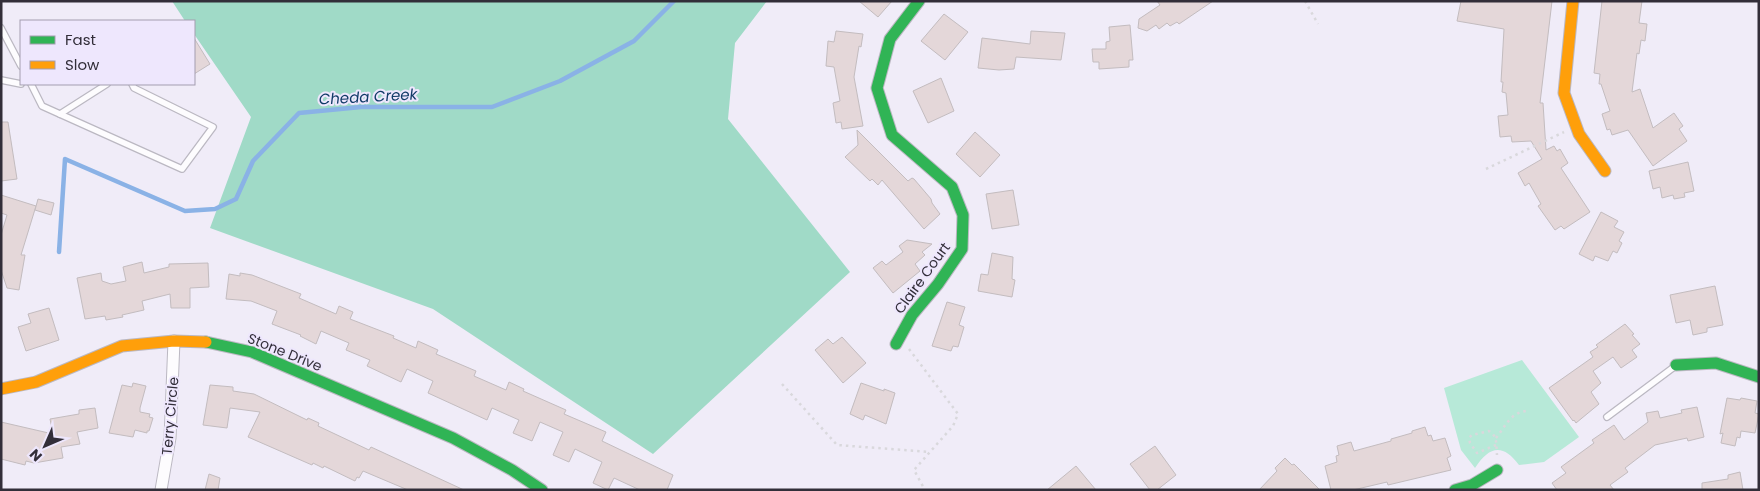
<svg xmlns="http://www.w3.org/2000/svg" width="1760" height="491" font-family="Poppins,sans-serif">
<rect width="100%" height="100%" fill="#f0ecf8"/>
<path fill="#b7e9d8" d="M1522 360 1579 437 1544 462 1519 465C1503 443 1489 446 1475 468L1461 450 1444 388Z"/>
<polygon fill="#a0dac7" points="172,1 767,1 735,43 728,119 850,272 653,454 433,309 210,228 251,117 194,34 194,21 185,21"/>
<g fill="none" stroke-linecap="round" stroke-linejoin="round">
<polyline stroke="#8ab2e6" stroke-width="4.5" points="59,252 65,159 185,211 215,209 236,199 253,161 299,113 361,107 492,107 560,81 634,41 674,1"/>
</g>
<g fill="#e4d7d9" stroke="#c3bcbf">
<polygon points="859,1 892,1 878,17"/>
<polygon points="1157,1 1213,1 1179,24 1177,22 1170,26 1167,23 1159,29 1156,25 1147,31 1138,28 1139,19 1160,5"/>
<polygon points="1461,1 1552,1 1540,103 1543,103 1546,150 1554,146 1557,151 1560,149 1568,163 1561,168 1590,212 1564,229 1561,226 1555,230 1538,206 1541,204 1529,183 1525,186 1518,173 1542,159 1531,141 1512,142 1511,136 1500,137 1498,116 1508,115 1506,93 1502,92 1503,82 1501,82 1504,29 1457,21"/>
<polygon points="1602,1 1642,1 1639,23 1647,24 1645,41 1641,40 1639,54 1637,53 1632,92 1640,89 1653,128 1674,113 1683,126 1679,129 1687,141 1653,166 1628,130 1612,135 1610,129 1607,130 1602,114 1610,111 1601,84 1599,84 1600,74 1594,73"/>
<polygon points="944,14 968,32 945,60 921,41"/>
<polygon points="1130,25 1133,60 1129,60 1129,67 1099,69 1099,62 1093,62 1092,49 1106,49 1106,42 1110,41 1109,27"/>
<polygon points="836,31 863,34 861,47 859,46 854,77 863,126 842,129 841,122 836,123 833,103 840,101 834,67 826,66 828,41 834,42"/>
<polygon points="1031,31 1065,33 1061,60 1016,57 1014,69 999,70 978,68 982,38 1030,44"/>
<polygon points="194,38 210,64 194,74"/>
<polygon points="941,78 954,111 928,123 913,91"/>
<polygon points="1,122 8,122 17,179 1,181"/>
<polygon points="857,130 908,181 912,178 914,179 931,199 932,203 940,214 924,229 882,180 878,185 872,179 870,181 845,157 858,145"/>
<polygon points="975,132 1000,155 980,177 956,154"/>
<polygon points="1688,162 1694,191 1684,193 1685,197 1674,199 1673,195 1662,198 1660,187 1653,189 1649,171"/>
<polygon points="1013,190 1019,225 992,229 986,194"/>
<polygon points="1,195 36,206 21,255 25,255 19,290 7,288 1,270 1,235 7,215 1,213"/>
<polygon points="38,199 54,203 51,215 35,210"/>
<polygon points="1601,212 1618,221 1614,227 1624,232 1619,241 1622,243 1617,253 1613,251 1608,261 1595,256 1593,261 1579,254"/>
<polygon points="907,240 932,244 922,252 925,255 915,264 920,271 893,293 873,268 882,261 886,265 903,252 899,246"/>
<polygon points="992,253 1013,257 1012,279 1015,280 1012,297 978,291 981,274 988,275"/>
<polygon points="142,262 144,273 169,267 169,264 208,263 209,287 190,288 190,308 171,308 170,294 142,301 144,310 122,315 123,317 106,320 105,316 85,319 77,278 101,273 102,281 111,284 126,281 123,267"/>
<polygon points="240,273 252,275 301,294 299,298 336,314 339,306 353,312 350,319 394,336 393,338 416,348 418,341 438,350 436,354 476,371 474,376 506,390 509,382 524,389 523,391 566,410 564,414 606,432 602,441 673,475 667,490 640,490 614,478 608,490 593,483 602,462 575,449 569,462 553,455 563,432 540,422 532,441 513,433 519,420 492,408 487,420 428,393 433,381 407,369 401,382 367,366 370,360 346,350 349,343 321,331 316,344 300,336 301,335 272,324 277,311 251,301 226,299 229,274 240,276"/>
<polygon points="1715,286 1723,325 1707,328 1707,332 1693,335 1690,320 1676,323 1670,295"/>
<polygon points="947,302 965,307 959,325 964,327 958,347 953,346 951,351 932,346"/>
<polygon points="49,308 59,340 26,351 18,327 31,323 28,314"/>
<polygon points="1625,324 1634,334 1632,335 1640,344 1632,350 1637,357 1621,368 1613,357 1593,371 1601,383 1591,392 1599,404 1576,423 1574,420 1573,421 1549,388 1593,357 1590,352 1598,347 1596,345"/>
<polygon points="842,337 866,363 843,383 815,350 828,339 833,344"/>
<polygon points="133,383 146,386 140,408 140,412 150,414 149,417 153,418 149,431 147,431 147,433 135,430 133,437 109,433 122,385 132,387"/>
<polygon points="861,383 884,391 884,389 895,393 886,424 865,415 863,420 850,414"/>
<polygon points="210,385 233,387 233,391 254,394 307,420 308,418 319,423 318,426 369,450 371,447 464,490 408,490 363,471 359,478 357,477 355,481 324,466 323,468 313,463 312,465 248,437 260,412 230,408 227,428 203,425"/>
<polygon points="1727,398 1740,400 1741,398 1757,401 1755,413 1759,414 1755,433 1741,431 1740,438 1737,437 1735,446 1721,443 1723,433 1720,434"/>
<polygon points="1697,407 1704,437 1688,441 1687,438 1655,445 1625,468 1628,472 1610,485 1614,490 1557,490 1552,483 1566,473 1561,467 1594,443 1592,440 1614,425 1624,440 1648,422 1646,413 1658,411 1660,418 1682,413 1681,410"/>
<polygon points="95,408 98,428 77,432 80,444 61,447 63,458 34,463 26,461 25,465 1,459 1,422 53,434 50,419 79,414 79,410"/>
<polygon points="1425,427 1428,436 1431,435 1433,441 1445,438 1451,456 1447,458 1451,470 1388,485 1387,482 1353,490 1331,490 1325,466 1337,462 1336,456 1339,455 1337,446 1351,442 1354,451 1391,441 1391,439 1412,433 1412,431"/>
<polygon points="1155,446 1176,475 1157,490 1150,490 1130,464"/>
<polygon points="1285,458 1292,465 1294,464 1320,490 1259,490 1277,471 1275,468"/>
<polygon points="1076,466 1096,490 1047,490"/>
<polygon points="1740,472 1743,490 1702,490 1702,483 1728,479 1728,475"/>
<polygon points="209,474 220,478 218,490 205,490"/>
</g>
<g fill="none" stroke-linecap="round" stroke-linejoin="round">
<g stroke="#bbb8c2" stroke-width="8">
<g id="lane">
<polyline points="1,28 21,66"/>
<polyline points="1,80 21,84"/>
<polyline points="31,84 42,106 182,169 213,127 134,88 132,84"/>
<polyline points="60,114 107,84"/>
<polyline points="1607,417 1674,367"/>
</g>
</g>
<g stroke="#bbb8c2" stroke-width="13">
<polyline id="street" points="161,490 170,438 174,341"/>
</g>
<g stroke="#bbb8c2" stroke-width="13">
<g id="fast">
<polyline points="206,342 252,352 453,438 512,470 542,490"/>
<polyline points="896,344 912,315 938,284 962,249 963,215 952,187 892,135 877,88 890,39 919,1"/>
<polyline points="1676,365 1716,363 1759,377"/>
<polyline points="1455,490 1472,485 1497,470"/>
</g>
</g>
<g stroke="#bbb8c2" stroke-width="13">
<g id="slow">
<polyline points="1573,1 1564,93 1579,134 1605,171"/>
<polyline points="1,389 36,382 122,346 174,341 206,342"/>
</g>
</g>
<g stroke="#d9d8dc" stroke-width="2.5" stroke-dasharray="2.5 4" stroke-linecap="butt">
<polyline points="1305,1 1318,24"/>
<polyline points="1486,169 1564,132"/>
<polyline points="909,349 958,414 953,426 914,470 925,490"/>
<polyline points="782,384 837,445 930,452"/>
<path d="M1496 438C1505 427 1510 413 1526 411"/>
<path d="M1496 445 1477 453 1470 443 1469 438 1472 435 1489 431C1498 436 1496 445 1497 455"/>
</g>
<use href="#lane" stroke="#fdfcfe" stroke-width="5.5"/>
<use href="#street" stroke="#fdfcfe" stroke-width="11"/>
<use href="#fast" stroke="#30b455" stroke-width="11"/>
<use href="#slow" stroke="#ff9f0a" stroke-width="11"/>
</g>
<g text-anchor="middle" stroke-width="4" stroke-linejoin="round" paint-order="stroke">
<g font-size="14" fill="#322e39" stroke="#eee7fd">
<text transform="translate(922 278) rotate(-54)" y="5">Claire Court</text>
<text transform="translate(285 352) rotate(22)" y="5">Stone Drive</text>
<text transform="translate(170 416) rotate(-85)" y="5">Terry Circle</text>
</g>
<g font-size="15" font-style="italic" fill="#103a66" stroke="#eee7fd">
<text transform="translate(368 97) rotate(-3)" y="5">Cheda Creek</text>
</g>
</g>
<rect width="1760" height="491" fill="none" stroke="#322e39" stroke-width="5"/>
<rect x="20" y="20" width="175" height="65" fill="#eee7fd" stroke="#a39daf"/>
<rect x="30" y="36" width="25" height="8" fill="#30b455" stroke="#a39daf"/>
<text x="65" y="45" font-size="15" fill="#322e39">Fast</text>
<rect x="30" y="61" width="25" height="8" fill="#ff9f0a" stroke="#a39daf"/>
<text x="65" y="70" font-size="15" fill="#322e39">Slow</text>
<g transform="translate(45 446) rotate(225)" stroke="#eee7fd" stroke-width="4" paint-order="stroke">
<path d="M0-4L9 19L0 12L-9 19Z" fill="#322e39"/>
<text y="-8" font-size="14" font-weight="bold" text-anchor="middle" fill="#322e39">N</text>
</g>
</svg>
